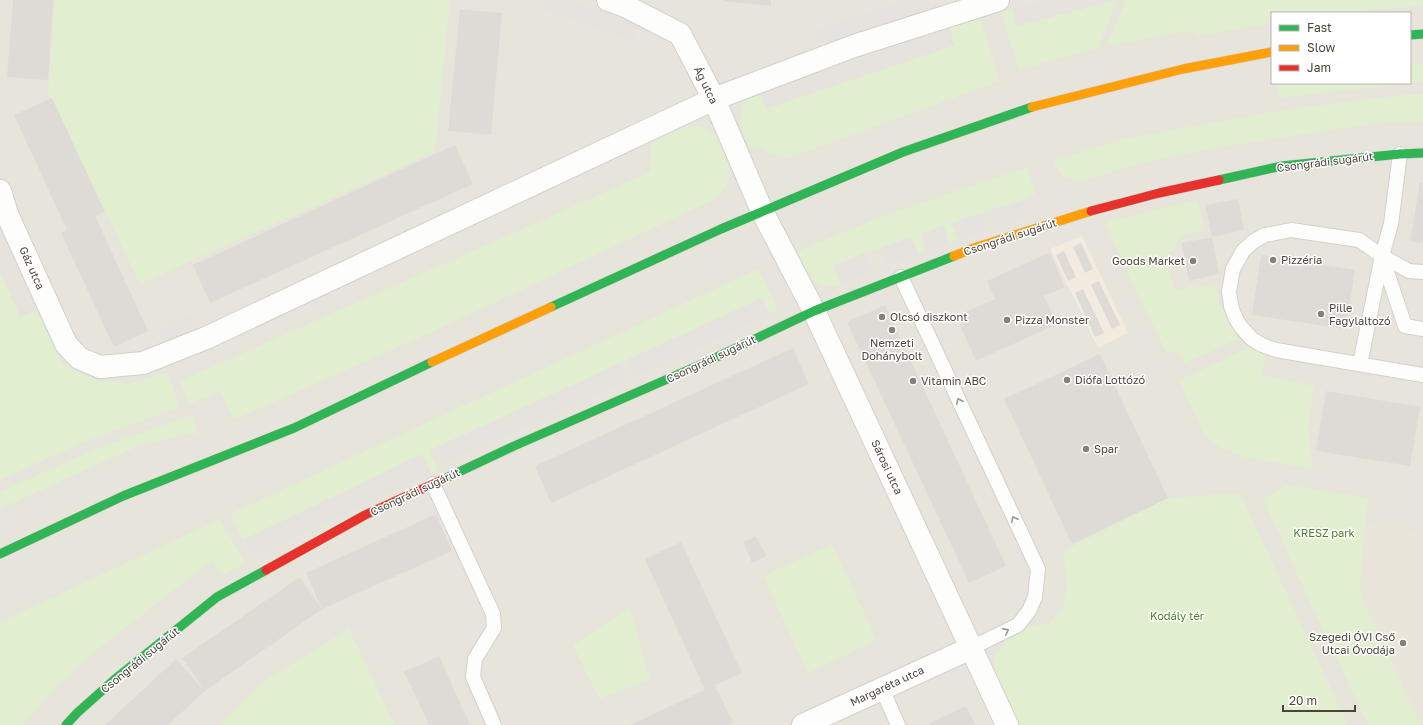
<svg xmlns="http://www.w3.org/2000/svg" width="1423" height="725" font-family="'Golos Text',sans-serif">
<rect width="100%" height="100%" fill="#f4f2ee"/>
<path fill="#e7e4dc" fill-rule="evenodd" d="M0 0H1423V725H0ZM1272 13H1410V83H1272Z"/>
<polygon fill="#f3ebdf" points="1082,236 1128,333 1098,348 1050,249"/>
<polygon fill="#eae5da" points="1382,520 1387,532 1405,524 1409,534 1423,527 1423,725 1421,725 1360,592 1367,527"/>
<g fill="#e1eecf">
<polygon points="55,0 450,0 435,152 140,284 48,92"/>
<polygon points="1117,0 1098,48 1019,70 1001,12 1012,9 1017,26"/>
<polygon points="1126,0 1423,0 1423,6 1334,13 1272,13 1272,23 1199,36 1189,31 1107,46"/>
<path d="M980 18 1000 81 789 158C776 157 769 155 759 147L750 150 740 121 744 102 750 97 761 93 766 109 954 45 949 28Z"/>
<polygon points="1423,63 1423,82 1279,98 1277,83 1410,83 1410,64"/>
<polygon points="1403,95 1423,95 1423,121 1371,124 1227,146 1145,162 1079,182 1062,176 1053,161 1122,139 1283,110"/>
<polygon points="686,126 701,127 717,135 728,158 730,173 728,183 719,197 430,333 234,420 220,391 190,404 180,381 650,172 651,143"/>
<path d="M1027 167 1035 194 1023 200 953 223 958 240 949 243 943 226 921 234 926 251 918 254 911 237 834 265 841 285C837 285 833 287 829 287 810 287 802 264 798 251L880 217Z"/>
<polygon points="1197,200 1205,230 1182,235 1166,260 1175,290 1217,284 1219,303 1238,339 1185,363 1177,350 1167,354 1132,283 1105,222"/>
<polygon points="758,269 778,309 770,315 762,298 437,447 429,451 438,469 431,473 422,454 243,540 230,514"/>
<polygon points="0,272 21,317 36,310 63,364 95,380 131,384 167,372 180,407 84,442 0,480"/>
<polygon points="1251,347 1266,356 1261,375 1314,386 1308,430 1313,469 1246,458 1219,447 1204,434 1179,380"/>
<polygon points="192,415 198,433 179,436 140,445 0,509 0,492 98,448"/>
<polygon points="1288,485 1368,498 1360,592 1421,725 1368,725 1304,589 1263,499"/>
<polygon points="1240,493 1348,725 1017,725 995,676 994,657 1009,636 1024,626 1049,624 1063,607 1067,587 1063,551 1168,498"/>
<polygon points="220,519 245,563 222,576 213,560 89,656 46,698 23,725 0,725 0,622"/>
<polygon points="832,544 877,640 808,673 763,576"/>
<polygon points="630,608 650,680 599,699 573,645"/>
<polygon points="349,629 395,725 219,725 263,682"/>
</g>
<g fill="#e6e3df">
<polygon points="544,0 569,0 639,24 633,41 540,9"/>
<polygon points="906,0 938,0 940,7 821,45 816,29"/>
<polygon points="1047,0 1117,0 1016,26 1012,9"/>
<polygon points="949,28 955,45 766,109 761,93"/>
<polygon points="1023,200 1028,217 997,227 991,210"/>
<polygon points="983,212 989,229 958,240 952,223"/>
<polygon points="944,226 949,243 926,251 921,234"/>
<polygon points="0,230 36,310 21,318 0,272"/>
<polygon points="911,237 918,254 887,265 881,248"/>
<polygon points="865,253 872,272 841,285 834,265"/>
<polygon points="762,298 770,315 635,377 627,360"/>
<polygon points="189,314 196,329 165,344 159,329"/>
<polygon points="619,364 627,381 444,464 437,447"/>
<polygon points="422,454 431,473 252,558 243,540"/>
</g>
<g fill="#dedbd6">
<polygon points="13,0 53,0 48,80 7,77"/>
<polygon points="724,0 771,0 771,6 724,1"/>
<polygon points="460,9 502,13 491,135 448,131"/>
<polygon points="52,98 105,212 95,216 148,331 114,347 61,233 67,230 14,115"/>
<polygon points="455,145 473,184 210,303 193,265"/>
<polygon points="1420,182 1423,183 1423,243 1410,241"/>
<polygon points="1238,199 1244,230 1212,237 1205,205"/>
<polygon points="1212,237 1219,274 1189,281 1182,243"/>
<polygon points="1081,243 1093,269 1085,273 1073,247"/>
<polygon points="1064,251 1076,277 1068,281 1056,255"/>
<polygon points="1050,252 1065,287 1044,296 1057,324 976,361 956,316 995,299 987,281"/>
<polygon points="1261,255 1355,270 1346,329 1252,315"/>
<polygon points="1099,281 1120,325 1112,329 1091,285"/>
<polygon points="1083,289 1104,333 1095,337 1075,293"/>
<polygon points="885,305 1006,566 969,583 847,322"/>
<polygon points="793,348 809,384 551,503 535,466"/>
<polygon points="1100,354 1168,498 1072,544 1004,399"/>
<polygon points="1326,391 1420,407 1410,466 1316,451"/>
<polygon points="436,514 452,551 322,609 306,573"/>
<polygon points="756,536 766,556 752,563 743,542"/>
<polygon points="681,542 742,673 715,685 733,723 728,725 630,725 705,690 645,559"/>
<polygon points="300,577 322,609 205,691 168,725 105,725 176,659 205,691 182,658"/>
<polygon points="439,656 470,725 429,725 419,703 404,672"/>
<polygon points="966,706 975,725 931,725 930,723"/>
</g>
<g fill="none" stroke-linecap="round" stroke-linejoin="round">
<g stroke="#d2d0cb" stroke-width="16">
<g id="lane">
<polyline points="1382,257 1405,326 1423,329"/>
<polyline points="1423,272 1409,271 1382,256 1359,240 1291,230 1265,235 1254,241 1243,251 1233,269 1229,291 1231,306 1236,319 1241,327 1252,339 1262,345 1276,350 1423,375"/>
<polyline points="901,277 1038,569 1035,597 1029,611 1018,625 971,648"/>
<polyline points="1360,364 1382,256 1391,224 1400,154"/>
<polyline points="433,484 493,614 494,628 475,659 473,677 494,725"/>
<polyline points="882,689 898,725"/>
</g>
</g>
<g stroke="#d2d0cb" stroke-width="24">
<g id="street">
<polyline points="608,0 625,6 680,34 714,99 762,211 814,311 1007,725"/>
<polyline points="0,191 7,214 66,344 79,358 100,367 143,363 206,338 714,99 854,46 998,0"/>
<polyline points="803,725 971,648"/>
</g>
</g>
<g stroke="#d3cfc5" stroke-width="10">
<g id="fast">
<polyline points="1410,35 1423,34"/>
<polyline points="1219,180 1282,166 1400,154 1423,153"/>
<polyline points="551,307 721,229 903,152 1032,107"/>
<polyline points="444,479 514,446 702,364 814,311 954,256"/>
<polyline points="0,554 123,496 294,428 432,362"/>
<polyline points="66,725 77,713 114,680 217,597 266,570"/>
</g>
</g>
<g stroke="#d3cfc5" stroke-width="10">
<g id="slow">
<polyline points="1032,107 1183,69 1272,52"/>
<polyline points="954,256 974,248 1091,211"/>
<polyline points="432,362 551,307"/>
</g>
</g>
<g stroke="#d3cfc5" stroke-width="10">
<g id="jam">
<polyline points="1091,211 1159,193 1219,180"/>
<polyline points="266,570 365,515 444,479"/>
</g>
</g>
<use href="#lane" stroke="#fdfdfc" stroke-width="14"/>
<use href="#street" stroke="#fdfdfc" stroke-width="22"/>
<use href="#fast" stroke="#30b455" stroke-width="9"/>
<use href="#slow" stroke="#ff9f0a" stroke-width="9"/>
<use href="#jam" stroke="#e5322d" stroke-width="9"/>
</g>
<defs><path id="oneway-chevron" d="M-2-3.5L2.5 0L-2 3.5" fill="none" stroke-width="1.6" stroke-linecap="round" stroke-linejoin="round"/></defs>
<g stroke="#9b9791">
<use href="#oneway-chevron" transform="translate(959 401) rotate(-115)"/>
<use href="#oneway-chevron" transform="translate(1014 519) rotate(-115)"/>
<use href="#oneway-chevron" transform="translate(1006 631) rotate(-27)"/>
</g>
<g fill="#868178" stroke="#fff" stroke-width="1.5">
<circle cx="1273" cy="260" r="4"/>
<circle cx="1193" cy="261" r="4"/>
<circle cx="1321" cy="314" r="4"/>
<circle cx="882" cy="317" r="4"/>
<circle cx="1007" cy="320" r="4"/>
<circle cx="892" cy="330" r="4"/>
<circle cx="1067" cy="380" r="4"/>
<circle cx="913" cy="381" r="4"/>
<circle cx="1086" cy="449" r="4"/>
<circle cx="1403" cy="643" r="4"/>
</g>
<g text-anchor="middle" stroke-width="3" stroke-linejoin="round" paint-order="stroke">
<g font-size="11" fill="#4b4439" stroke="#fff">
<text transform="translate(706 85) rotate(64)" y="4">Ág utca</text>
<text transform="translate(1325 162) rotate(-7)" y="4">Csongrádi sugárút</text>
<text transform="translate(1010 237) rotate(-18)" y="4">Csongrádi sugárút</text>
<text transform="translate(32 268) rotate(66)" y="4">Gáz utca</text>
<text transform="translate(711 359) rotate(-25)" y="4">Csongrádi sugárút</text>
<text transform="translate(887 467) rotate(65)" y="4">Sárosi utca</text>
<text transform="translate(415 492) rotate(-25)" y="4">Csongrádi sugárút</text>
<text transform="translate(140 660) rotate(-39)" y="4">Csongrádi sugárút</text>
<text transform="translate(887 686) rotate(-25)" y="4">Margaréta utca</text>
</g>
<g font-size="11" fill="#4b4439" stroke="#fff" text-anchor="start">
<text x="1281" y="264">Pizzéria</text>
<text x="1185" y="265" text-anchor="end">Goods Market</text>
<text x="1329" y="312">Pille<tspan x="1329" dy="13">Fagylaltozó</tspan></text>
<text x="890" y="321">Olcsó diszkont</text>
<text x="1015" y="324">Pizza Monster</text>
<text x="892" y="347" text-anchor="middle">Nemzeti<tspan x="892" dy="13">Dohánybolt</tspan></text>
<text x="1075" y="384">Diófa Lottózó</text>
<text x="921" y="385">Vitamin ABC</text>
<text x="1094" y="453">Spar</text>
<text x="1395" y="641" text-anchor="end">Szegedi ÓVI Cső<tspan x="1395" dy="13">Utcai Óvodája</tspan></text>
</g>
<g font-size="11" fill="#4a7f2a" stroke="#fff">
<text x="1324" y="537">KRESZ park</text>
<text x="1177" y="620">Kodály tér</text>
</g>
</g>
<rect x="1271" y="12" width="140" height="72" fill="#ffffff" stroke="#b7b4b0"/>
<rect x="1279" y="25" width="20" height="6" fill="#30b455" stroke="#b7b4b0"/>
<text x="1307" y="32" font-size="12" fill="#4b4439">Fast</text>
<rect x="1279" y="45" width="20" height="6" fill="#ff9f0a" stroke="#b7b4b0"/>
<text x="1307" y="52" font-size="12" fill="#4b4439">Slow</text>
<rect x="1279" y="65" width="20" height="6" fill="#e5322d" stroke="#b7b4b0"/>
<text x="1307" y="72" font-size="12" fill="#4b4439">Jam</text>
<path d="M1283 705v6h72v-6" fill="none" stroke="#4b4439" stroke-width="2"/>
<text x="1289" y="705" font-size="12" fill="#4b4439" stroke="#ffffff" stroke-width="3" paint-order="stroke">20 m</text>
</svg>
